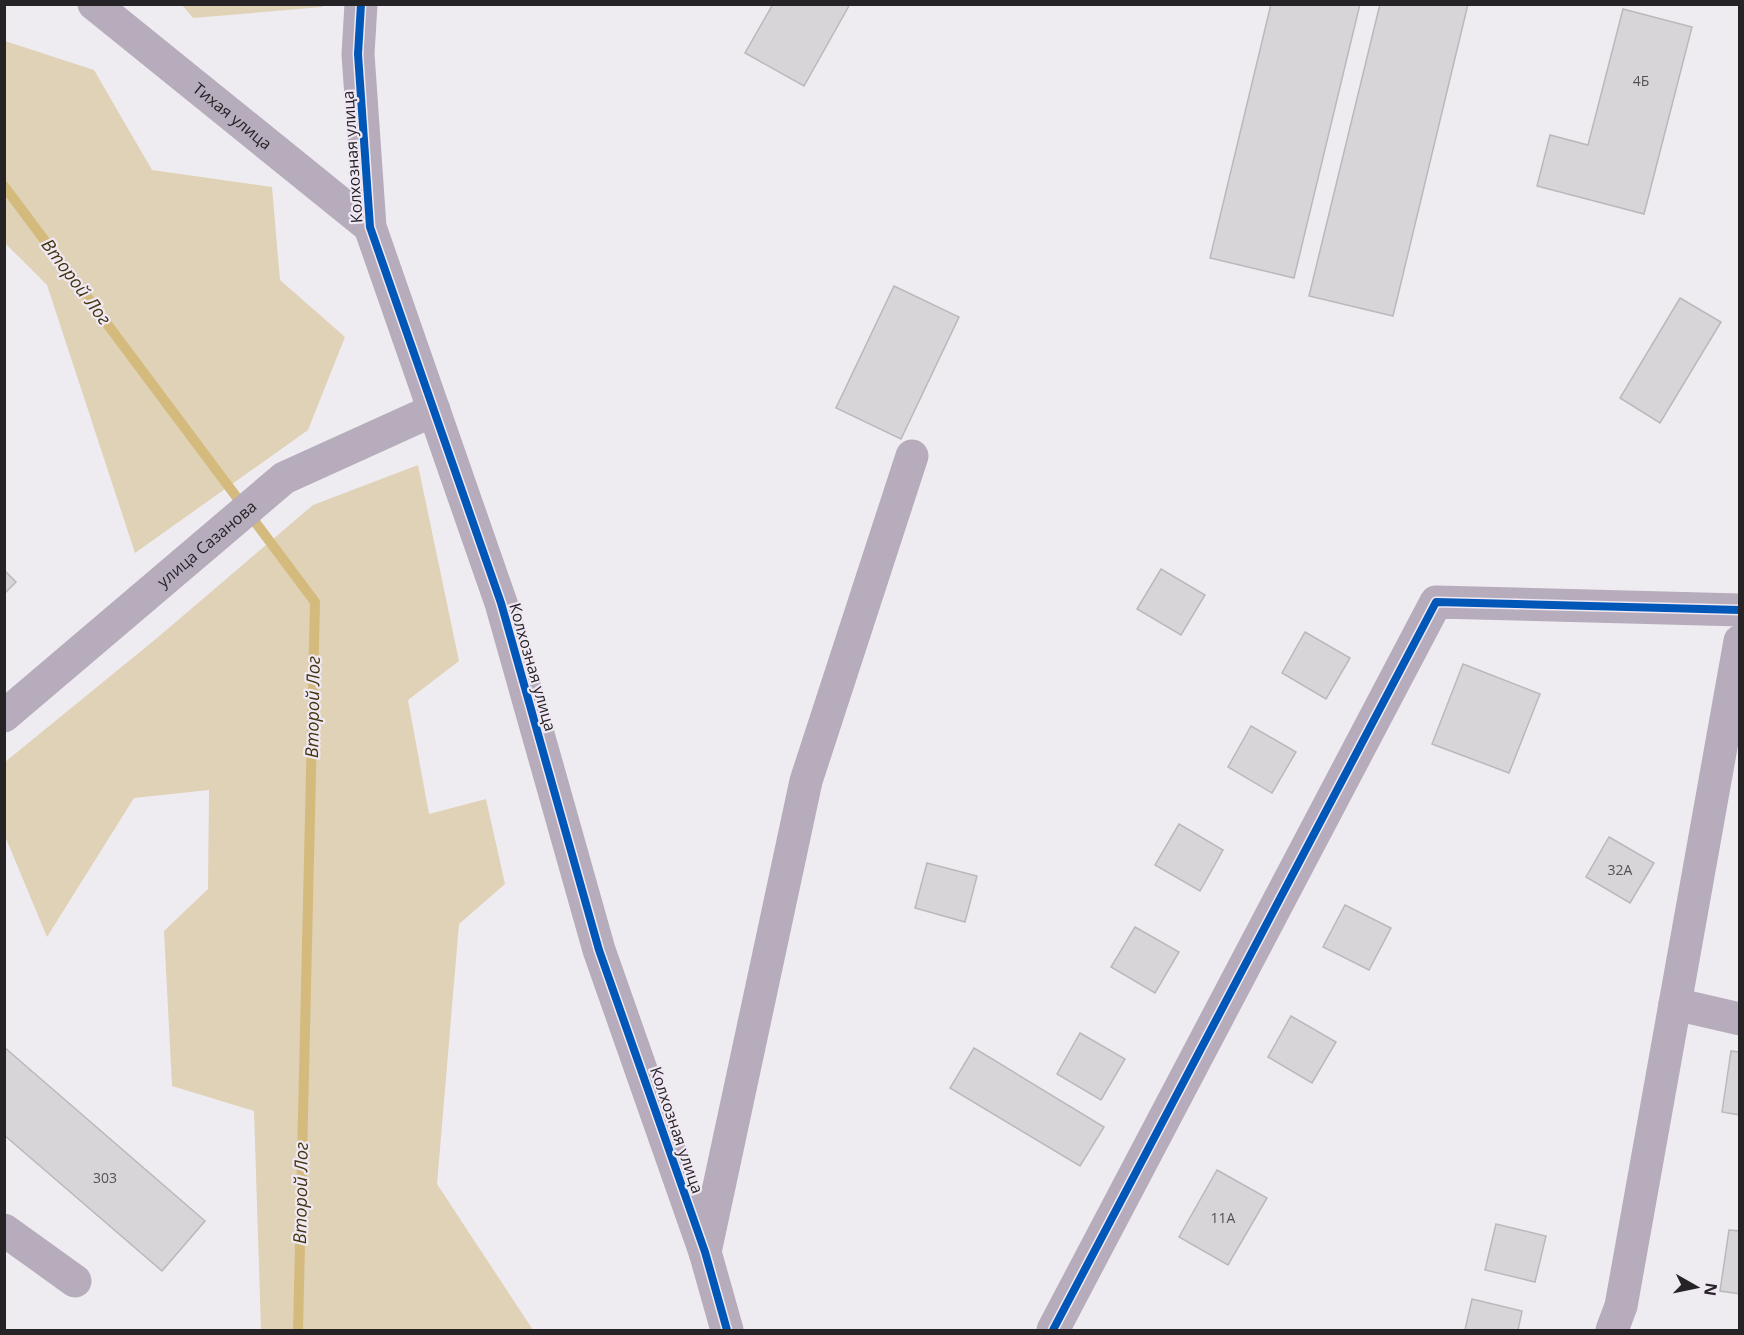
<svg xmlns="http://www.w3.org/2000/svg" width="1744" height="1335" font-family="'Open Sans',sans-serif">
<rect width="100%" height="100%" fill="#efecf1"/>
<g fill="#dfd2b7">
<polygon points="182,5 322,5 322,7 193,18"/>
<polygon points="5,41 94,70 152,170 272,187 280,280 345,337 308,430 135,553 47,285 5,243"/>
<polygon points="418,465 459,661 408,700 429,814 486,799 505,884 459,924 437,1184 533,1330 261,1330 254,1111 172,1086 164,931 208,889 209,790 134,798 47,937 5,836 5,762 157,638 313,505"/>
</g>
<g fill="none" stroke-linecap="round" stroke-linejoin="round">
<polyline stroke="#d4bb7d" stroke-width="10" points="4,186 315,602 298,1330"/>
</g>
<g fill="#d8d5d9" stroke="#bbb8bc" stroke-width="1.5">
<polygon points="773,4 850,4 804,86 745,53"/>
<polygon points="1271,4 1360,4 1294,278 1210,258"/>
<polygon points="1380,4 1468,4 1393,316 1309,296"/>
<polygon points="1623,9 1692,27 1644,214 1537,186 1550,135 1588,145"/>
<polygon points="894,286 959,317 901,439 836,408"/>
<polygon points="1680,298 1721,322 1660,423 1620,398"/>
<polygon points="1161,569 1205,595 1181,635 1137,609"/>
<polygon points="4,570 16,582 4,594"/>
<polygon points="1305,632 1350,658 1326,699 1282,673"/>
<polygon points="1463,664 1540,694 1509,773 1432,744"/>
<polygon points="1251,726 1296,752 1272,793 1228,767"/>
<polygon points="1179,824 1223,850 1200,891 1155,865"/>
<polygon points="1609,837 1654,863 1630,903 1586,877"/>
<polygon points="927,863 977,876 965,922 915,908"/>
<polygon points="1345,905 1391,928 1369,970 1323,947"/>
<polygon points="1135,927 1179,952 1155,993 1111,967"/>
<polygon points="1291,1016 1336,1042 1312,1083 1268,1057"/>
<polygon points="1080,1033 1125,1059 1101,1100 1057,1074"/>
<polygon points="4,1047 205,1221 162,1271 4,1135"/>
<polygon points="974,1048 1104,1127 1080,1166 950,1088"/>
<polygon points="1731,1051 1740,1052 1740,1115 1722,1112"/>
<polygon points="1217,1170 1267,1198 1228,1265 1179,1237"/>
<polygon points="1496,1224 1546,1236 1535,1282 1485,1270"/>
<polygon points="1729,1230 1740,1231 1740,1294 1720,1291"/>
<polygon points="1472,1299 1522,1311 1518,1330 1465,1330"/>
</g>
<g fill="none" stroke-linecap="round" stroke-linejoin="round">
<g stroke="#b6acbb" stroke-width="33">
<path id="s1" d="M94 4 370 227"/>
<polyline points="361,4 358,54 370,227 501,603 599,950 705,1252 727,1330"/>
<path id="s2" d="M4 716 284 478 434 410"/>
<polyline points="1675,1004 1740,1019"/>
<polyline points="4,1230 75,1281"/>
<polyline points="705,1252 806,781 912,456"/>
<polyline points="1053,1330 1436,602 1740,610"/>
<polyline points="1612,1330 1621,1306 1740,641"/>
</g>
<g stroke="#f0e9f4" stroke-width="11">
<g id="cycleway">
<polyline points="361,4 358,54 370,227 501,603 599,950 705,1252 727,1330"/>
<polyline points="1053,1330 1436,602 1740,610"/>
</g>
</g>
<use href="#cycleway" stroke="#0057b8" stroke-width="8"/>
</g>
<g text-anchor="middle" stroke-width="4.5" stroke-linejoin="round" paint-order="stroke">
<g font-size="14" fill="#545155">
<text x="1641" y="86">4Б</text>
<text x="1620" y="875">32А</text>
<text x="105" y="1183">303</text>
<text x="1223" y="1223">11А</text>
</g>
<g font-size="16" fill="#262327" stroke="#f0e9f4">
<text dy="6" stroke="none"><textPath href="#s1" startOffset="178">Тихая улица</textPath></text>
<text transform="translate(352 157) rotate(-94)" y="6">Колхозная улица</text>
<text dy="6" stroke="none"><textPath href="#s2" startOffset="266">улица Сазанова</textPath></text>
<text transform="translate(533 667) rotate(74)" y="6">Колхозная улица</text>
<text transform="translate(677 1130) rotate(71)" y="6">Колхозная улица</text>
</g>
<g font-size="18" font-style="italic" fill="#42340c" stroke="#f0e9f4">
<text transform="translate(76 282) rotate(53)" y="6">Второй Лог</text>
<text transform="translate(313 707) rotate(-89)" y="6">Второй Лог</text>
<text transform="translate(301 1193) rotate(-89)" y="6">Второй Лог</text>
</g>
</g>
<rect width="1744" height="1335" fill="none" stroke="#262327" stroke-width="12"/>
<g transform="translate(1696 1287) rotate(99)" stroke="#f0e9f4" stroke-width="4.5" paint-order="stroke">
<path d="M0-4.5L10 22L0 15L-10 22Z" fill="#262327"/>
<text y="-9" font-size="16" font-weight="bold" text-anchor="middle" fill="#262327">N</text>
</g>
</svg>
